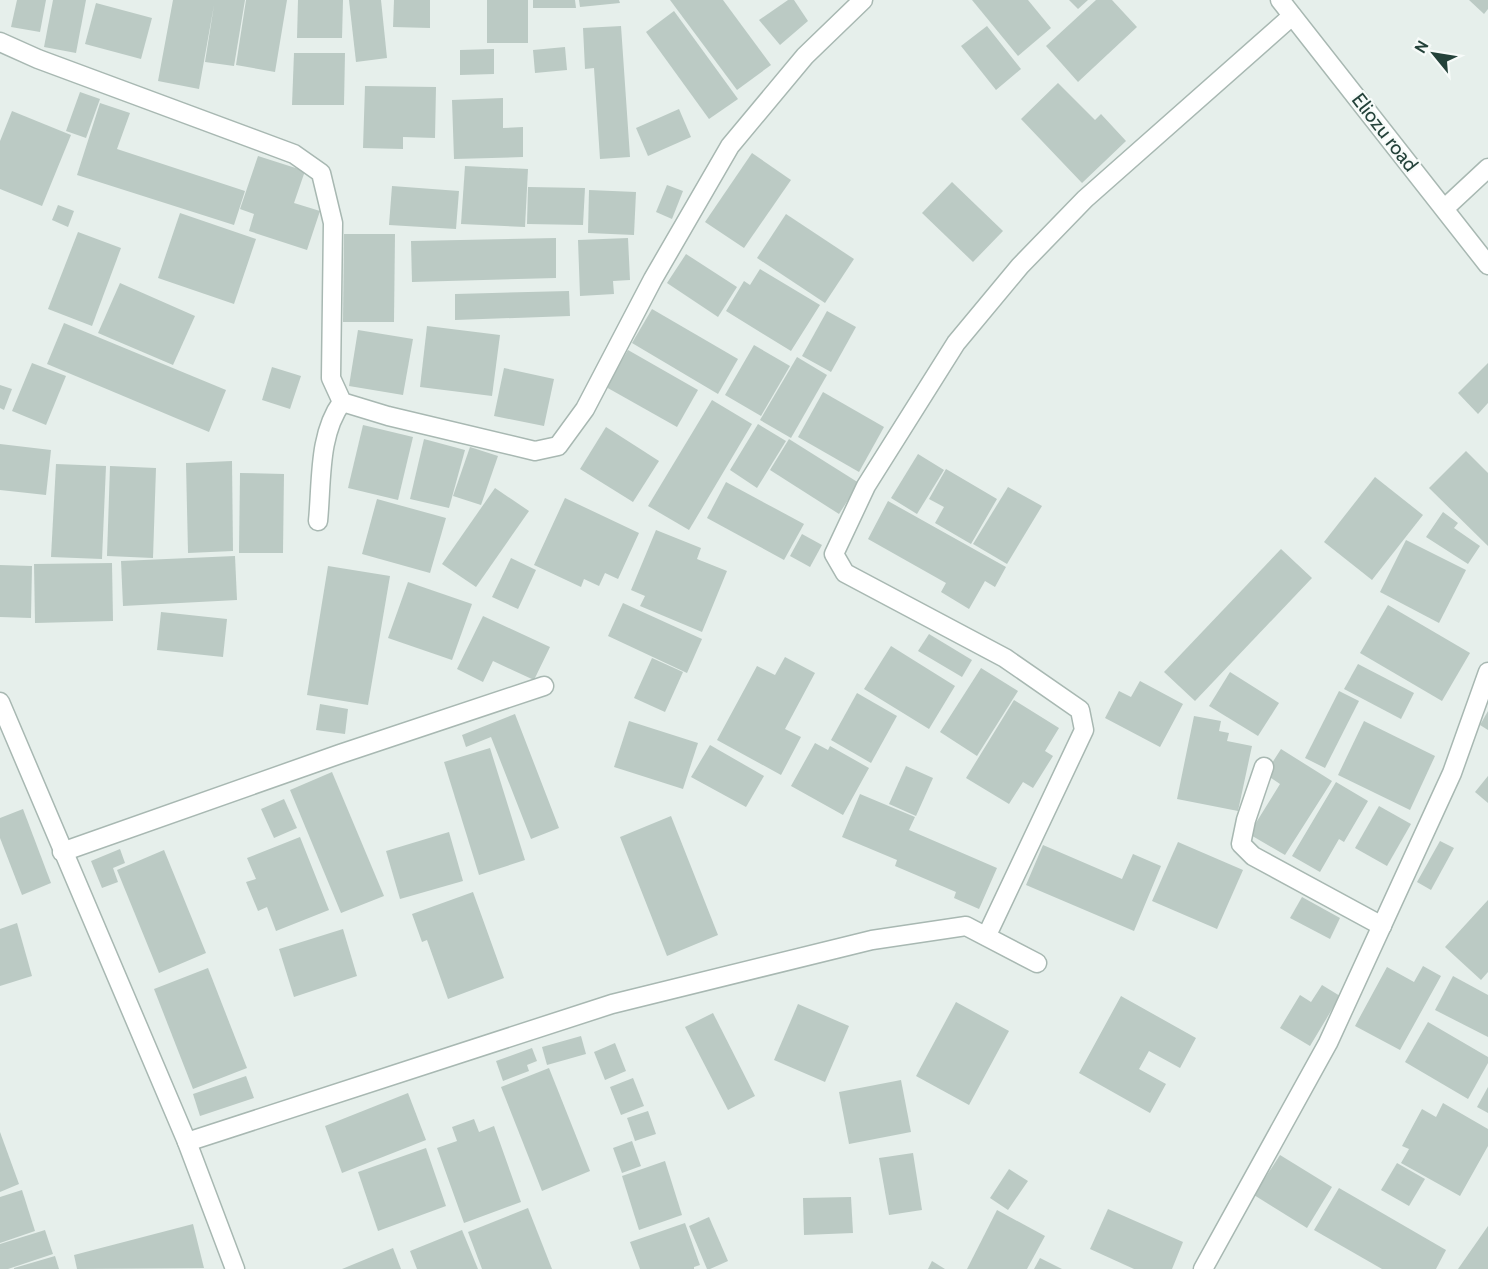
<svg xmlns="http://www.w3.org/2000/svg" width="1488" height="1269" font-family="Cabin,sans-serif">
<rect width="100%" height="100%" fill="#e6efeb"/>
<g fill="#bbcac4">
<polygon points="17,0 46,0 40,32 11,27"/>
<polygon points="53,0 86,0 76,53 44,47"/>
<polygon points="173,0 245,0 234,66 205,62 214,5 199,89 158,81"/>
<polygon points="246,0 287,0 275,72 236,65"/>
<polygon points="298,0 343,0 342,38 297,38"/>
<polygon points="349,0 381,0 387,58 356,62"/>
<polygon points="394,0 430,0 430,28 393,27"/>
<rect x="487" y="0" width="41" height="43"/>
<polygon points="533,0 575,0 576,8 533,8"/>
<polygon points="579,0 619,0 620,3 580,7"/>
<polygon points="670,0 723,0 771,65 737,90"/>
<polygon points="788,0 794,0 808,21 780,45 759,20"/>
<polygon points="972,0 1028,0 1051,28 1018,56"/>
<polygon points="1069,0 1088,0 1078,9"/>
<polygon points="1096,0 1112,0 1137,27 1078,82 1046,46"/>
<polygon points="1469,0 1488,0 1488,9 1484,14"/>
<polygon points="96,3 152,18 141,59 85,44"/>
<polygon points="674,11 738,99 709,119 646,32"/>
<polygon points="621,26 630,157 600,159 594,68 585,69 583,28"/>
<polygon points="987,26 1021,69 996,90 961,46"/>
<polygon points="565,47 567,70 535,73 533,50"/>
<polygon points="494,49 494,74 460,75 460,50"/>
<polygon points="294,53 345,53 344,105 292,105"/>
<polygon points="1058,83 1095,120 1101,114 1126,141 1082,183 1021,119"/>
<polygon points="365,86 436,87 435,138 403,137 403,149 363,148"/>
<polygon points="80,92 100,99 86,138 66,131"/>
<polygon points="503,98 503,128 523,127 523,157 454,159 452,100"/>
<polygon points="100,103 130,113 117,149 245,191 234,225 77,175"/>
<polygon points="679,109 691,137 648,156 636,128"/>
<polygon points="12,111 71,135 42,206 0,189 0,141"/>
<polygon points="752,153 791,180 744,248 705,222"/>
<polygon points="258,156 305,171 294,203 320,211 307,250 249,231 254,214 240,209"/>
<polygon points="465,166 528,169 525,227 461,224"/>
<polygon points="952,182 1003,231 973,262 922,213"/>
<polygon points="667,185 683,191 672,219 656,212"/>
<polygon points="392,186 459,191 456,229 389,225"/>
<polygon points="528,187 585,188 583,225 527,224"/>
<polygon points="589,190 636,192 634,235 588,233"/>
<polygon points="58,205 74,211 68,227 52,220"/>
<polygon points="180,213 256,239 234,304 158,278"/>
<polygon points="786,214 854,259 825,303 757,258"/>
<polygon points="78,232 121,248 92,326 48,309"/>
<polygon points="344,234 395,234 394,322 343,322"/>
<polygon points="556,238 556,278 412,282 411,241"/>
<polygon points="628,238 630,280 613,281 614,294 580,296 578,240"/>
<polygon points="686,254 737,287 718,317 667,283"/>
<polygon points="760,269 820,305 791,351 726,311 744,281 750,285"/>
<polygon points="120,283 195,316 173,365 98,333"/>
<polygon points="569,291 570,316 455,320 455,294"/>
<polygon points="652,309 738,359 718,394 632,343"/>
<polygon points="827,311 856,327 831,372 802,356"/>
<polygon points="64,323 226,390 209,432 47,364"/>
<polygon points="427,326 500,335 492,396 420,387"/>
<polygon points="358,330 413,339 403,395 349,386"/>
<polygon points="754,345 790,366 761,416 725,395"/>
<polygon points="628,350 698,390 677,427 606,387"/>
<polygon points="797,357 827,375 791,438 760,420"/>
<polygon points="32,363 66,376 46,425 12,411"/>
<polygon points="1488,363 1488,403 1478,414 1458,393"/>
<polygon points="272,367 301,376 290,409 262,400"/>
<polygon points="504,368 554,379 544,426 494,416"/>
<polygon points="0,385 12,389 4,410 0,408"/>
<polygon points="823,392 884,427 859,472 798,437"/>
<polygon points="712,400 752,424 689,530 648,506"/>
<polygon points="758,424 786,441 757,488 730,470"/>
<polygon points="363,425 413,437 398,500 348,488"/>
<polygon points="606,427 659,461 633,502 580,469"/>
<polygon points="424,439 465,450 449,508 410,499"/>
<polygon points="789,439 859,483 839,514 770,470"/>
<polygon points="0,444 51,450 46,495 0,490"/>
<polygon points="470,447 498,456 481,505 453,496"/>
<polygon points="1466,451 1488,473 1488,546 1429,488"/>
<polygon points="918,454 944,470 917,514 891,498"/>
<polygon points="232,461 233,551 188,553 186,463"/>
<polygon points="56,464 106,466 102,559 51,557"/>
<polygon points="110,466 156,468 153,558 107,556"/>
<polygon points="946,469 997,499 971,544 935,523 944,507 929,499"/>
<polygon points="240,473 284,474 283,553 239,553"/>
<polygon points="1375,477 1423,515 1372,580 1324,542"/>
<polygon points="726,482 804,524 784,560 707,518"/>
<polygon points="1008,487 1042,506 1007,564 973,544"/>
<polygon points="495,488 529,511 476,587 442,564"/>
<polygon points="565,498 639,533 618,579 605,573 599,586 584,579 581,587 534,565"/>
<polygon points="377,499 446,518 430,573 362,554"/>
<polygon points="888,501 1006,567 995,587 985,581 969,609 941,592 946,583 868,539"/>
<polygon points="1443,512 1458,523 1454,528 1480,546 1468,564 1426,537"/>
<polygon points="656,530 701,548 697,559 727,571 702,632 640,606 645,596 631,590"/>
<polygon points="802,534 822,545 810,567 790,556"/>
<polygon points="1406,540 1466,570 1439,623 1380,592"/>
<polygon points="1281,549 1312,578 1195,701 1164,672"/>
<polygon points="235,556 237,600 123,606 121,561"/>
<polygon points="511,558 536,570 518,609 492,597"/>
<polygon points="112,563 113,621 35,623 34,564"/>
<polygon points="0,565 32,566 31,618 0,617"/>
<polygon points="328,566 390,576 368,705 307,695"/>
<polygon points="408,582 472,604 452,660 388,638"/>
<polygon points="623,603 702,639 687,673 608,636"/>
<polygon points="1388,605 1470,653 1442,701 1360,653"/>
<polygon points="161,612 227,619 223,657 157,650"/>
<polygon points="483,616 550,647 534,680 493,661 483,682 457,669"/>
<polygon points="929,634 972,660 962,677 918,651"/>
<polygon points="891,646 955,686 929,729 864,689"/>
<polygon points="785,657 815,673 785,729 801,737 781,775 717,740 757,666 775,675"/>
<polygon points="652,658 683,672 665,712 634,698"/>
<polygon points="1358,664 1414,693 1401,719 1344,689"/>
<polygon points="981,668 1018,691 977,756 940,732"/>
<polygon points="1230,672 1279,703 1258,736 1209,706"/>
<polygon points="1140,681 1183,704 1160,747 1105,718 1119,691 1131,697"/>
<polygon points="1339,691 1359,701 1325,768 1305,758"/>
<polygon points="857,693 897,716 871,763 831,740"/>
<polygon points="1014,700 1059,728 1045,751 1053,756 1033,788 1023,782 1009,804 966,778"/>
<polygon points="320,704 348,709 345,734 316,730"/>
<polygon points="1488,711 1488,730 1480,725"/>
<polygon points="515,714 559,828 531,839 491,737 466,747 462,735"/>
<polygon points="1194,716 1221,721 1219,731 1229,733 1227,741 1252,746 1238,811 1177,799"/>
<polygon points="629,721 698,743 683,789 614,767"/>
<polygon points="1364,721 1435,756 1410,810 1338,775"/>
<polygon points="815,743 828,750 830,746 869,768 843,815 791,786"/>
<polygon points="710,745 764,776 746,807 691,777"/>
<polygon points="490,748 525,860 479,875 444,762"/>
<polygon points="1281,749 1332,781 1285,855 1249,834 1280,784 1265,774"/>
<polygon points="906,766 933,778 916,816 889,804"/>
<polygon points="332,772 384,896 341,913 290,790"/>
<polygon points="1488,776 1488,803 1475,792"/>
<polygon points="1336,782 1368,801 1344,842 1339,839 1320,872 1292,856"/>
<polygon points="860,794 915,817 909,830 997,868 979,909 954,898 956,892 895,866 897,860 842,837"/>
<polygon points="284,799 297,828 274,838 261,809"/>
<polygon points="1379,806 1411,824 1387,866 1355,848"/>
<polygon points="23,809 51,883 22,895 0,838 0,818"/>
<polygon points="671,816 718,935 667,956 620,837"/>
<polygon points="449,832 463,881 400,899 386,851"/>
<polygon points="300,837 329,910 276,931 267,907 258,911 246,882 256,879 247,858"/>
<polygon points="1440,841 1454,848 1431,890 1417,882"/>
<polygon points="1178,842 1243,870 1217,929 1152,901"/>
<polygon points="1043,845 1122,879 1133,854 1161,866 1134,931 1026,885"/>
<polygon points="120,849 125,863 113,868 118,882 102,888 91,861"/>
<polygon points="164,850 206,953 159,973 117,870"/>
<polygon points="473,892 504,978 448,999 427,940 422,942 412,914"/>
<polygon points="1302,897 1340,918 1330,939 1290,918"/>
<polygon points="1488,900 1488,972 1481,980 1445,947"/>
<polygon points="17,923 32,976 0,986 0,929"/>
<polygon points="343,929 357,976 294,997 279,949"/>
<polygon points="1423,966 1441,976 1400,1050 1355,1026 1387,967 1414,982"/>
<polygon points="208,968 247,1068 193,1089 154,989"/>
<polygon points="1453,976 1488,995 1488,1037 1435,1010"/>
<polygon points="1322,985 1340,996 1310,1046 1280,1028 1300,995 1311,1002"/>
<polygon points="1121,996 1196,1038 1180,1068 1149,1051 1139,1069 1166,1084 1150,1113 1079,1073"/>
<polygon points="956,1002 1009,1031 969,1105 916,1076"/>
<polygon points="798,1004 849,1026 825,1082 774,1060"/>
<polygon points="713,1013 755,1096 728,1110 685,1027"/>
<polygon points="1428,1022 1488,1057 1488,1063 1468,1099 1405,1062"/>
<polygon points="581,1036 586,1054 547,1065 542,1047"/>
<polygon points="615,1043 626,1071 605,1080 594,1052"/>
<polygon points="532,1048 537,1061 527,1065 529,1071 503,1081 496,1061"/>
<polygon points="549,1068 590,1171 542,1191 501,1087"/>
<polygon points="246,1076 254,1098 200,1116 193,1094"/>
<polygon points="633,1078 644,1106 621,1115 610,1087"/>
<polygon points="901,1080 911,1132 849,1144 839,1092"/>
<polygon points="1488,1087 1488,1113 1477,1107"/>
<polygon points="408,1093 426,1140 342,1173 325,1126"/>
<polygon points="1443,1103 1488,1129 1488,1146 1460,1196 1401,1163 1409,1149 1402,1146 1422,1109 1436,1117"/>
<polygon points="648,1111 656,1134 635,1141 627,1118"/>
<polygon points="474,1119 479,1132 494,1126 521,1202 464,1223 437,1148 457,1141 452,1127"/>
<polygon points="0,1132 19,1184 0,1192"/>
<polygon points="632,1141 641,1166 622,1173 613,1148"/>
<polygon points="426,1148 446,1206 378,1231 358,1172"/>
<polygon points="913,1153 922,1210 889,1215 879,1158"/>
<polygon points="1280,1155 1332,1187 1307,1228 1254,1195"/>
<polygon points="665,1161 682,1215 639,1230 622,1176"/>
<polygon points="1397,1163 1425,1179 1409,1206 1381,1190"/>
<polygon points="1009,1169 1028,1181 1008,1210 990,1198"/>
<polygon points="1339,1188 1446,1250 1436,1269 1382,1269 1314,1230"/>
<polygon points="22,1190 35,1231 0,1243 0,1197"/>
<polygon points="851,1197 853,1233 804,1235 803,1198"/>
<polygon points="528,1208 552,1269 482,1269 468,1232"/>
<polygon points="1108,1209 1183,1242 1172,1269 1134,1269 1090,1249"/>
<polygon points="997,1210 1045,1236 1027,1269 967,1269"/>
<polygon points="709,1217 728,1261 710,1269 707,1269 689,1226"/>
<polygon points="685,1223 700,1265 694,1267 694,1269 640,1269 630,1242"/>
<polygon points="193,1224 204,1268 77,1269 74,1255"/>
<polygon points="1488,1226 1488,1269 1458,1269"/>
<polygon points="45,1230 53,1254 8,1269 0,1269 0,1244"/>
<polygon points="462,1230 478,1269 417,1269 410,1251"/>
<polygon points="393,1248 401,1269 342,1269"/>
<polygon points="55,1256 59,1269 14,1269 14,1268"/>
<polygon points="1040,1258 1062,1269 1034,1269"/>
<polygon points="932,1261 945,1269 928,1269"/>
</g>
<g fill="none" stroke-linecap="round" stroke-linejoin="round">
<g stroke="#a8b8b2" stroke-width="21">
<path id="service" d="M318 521C322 481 318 435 342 402"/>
</g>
<g stroke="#a8b8b2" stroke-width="21">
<g id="minor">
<polyline points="0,42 38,59 294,154 321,173 333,223 331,378 342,402 388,416 535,451 558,446 585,409 653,279 730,146 805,56 863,0"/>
<polyline points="1445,208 1488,168"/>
<polyline points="0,702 187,1142 235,1269"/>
<polyline points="1264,767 1246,820 1241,844 1253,856 1382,926"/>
<polyline points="62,852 340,754 544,686"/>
<polyline points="987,935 1084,730 1080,710 1005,658 845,573 834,554 866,486 956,343 1020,266 1085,199 1292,16"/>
<polyline points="187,1142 612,1004 872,940 966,926 1037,963"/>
<polyline points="1203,1269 1328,1043 1452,773 1488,672"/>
</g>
</g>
<g stroke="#a8b8b2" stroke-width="21">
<polyline id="tertiary" points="1280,0 1488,265"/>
</g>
<use href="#service" stroke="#fff" stroke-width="18"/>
<use href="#minor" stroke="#fff" stroke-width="18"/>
<use href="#tertiary" stroke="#fff" stroke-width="18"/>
</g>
<g text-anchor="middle" stroke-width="4.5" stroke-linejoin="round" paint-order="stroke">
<g font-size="20" fill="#24423a" stroke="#f7fbf9">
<text transform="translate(1385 132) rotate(52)" y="7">Eliozu road</text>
</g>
</g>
<g transform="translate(1434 54) rotate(300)" stroke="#f7fbf9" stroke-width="4.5" paint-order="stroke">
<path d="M0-4.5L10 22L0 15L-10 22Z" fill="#24423a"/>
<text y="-9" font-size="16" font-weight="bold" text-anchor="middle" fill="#24423a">N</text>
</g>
</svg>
